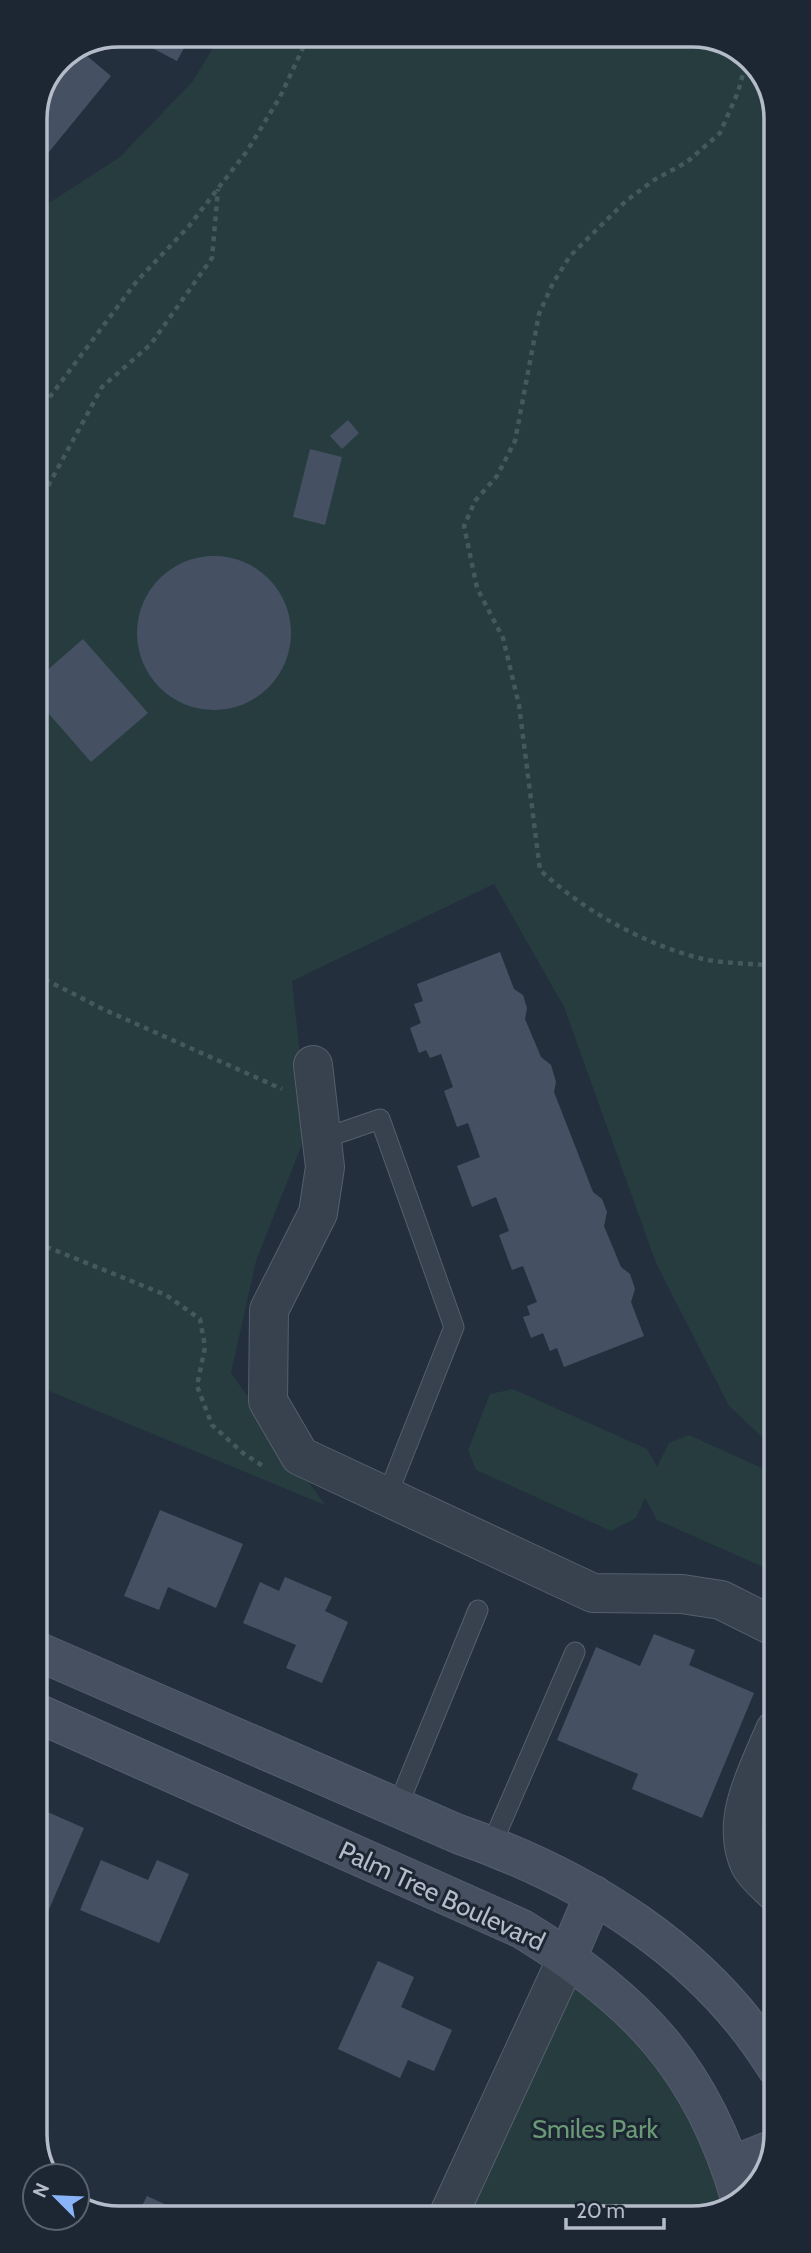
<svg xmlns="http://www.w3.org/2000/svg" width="811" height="2253" font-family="Cabin,sans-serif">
<rect width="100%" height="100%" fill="#242f3e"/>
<g fill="#263c3f">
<polygon points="221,35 698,35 747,56 773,97 775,1449 729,1406 656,1263 564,1007 494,884 292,981 308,1129 256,1261 231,1373 325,1505 37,1386 35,212 120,157 193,81"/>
<polygon points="513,1389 647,1449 657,1467 669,1443 689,1435 775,1474 775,1572 657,1520 645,1498 636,1518 611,1531 476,1470 468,1450 490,1394"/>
<path d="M566 1979C621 2013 671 2080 702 2136 713 2157 718 2185 725 2208L714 2215 460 2216Z"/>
</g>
<g fill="#455162">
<polygon points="127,35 191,35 177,61"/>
<polygon points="81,51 111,76 35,169 35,114 60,59"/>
<polygon points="348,420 359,433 342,449 330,436"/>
<polygon points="310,449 342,457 325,525 293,517"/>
<circle cx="214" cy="633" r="77"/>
<polygon points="83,639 148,713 91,762 36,699 36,680"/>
<polygon points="500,952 514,989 523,995 527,1008 525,1019 541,1057 551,1065 556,1082 554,1092 593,1192 602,1199 607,1212 604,1226 621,1267 630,1274 635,1289 631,1302 644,1336 564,1367 557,1348 550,1351 543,1333 531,1338 523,1317 530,1315 527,1306 537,1302 523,1266 512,1270 499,1235 509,1231 496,1197 472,1207 457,1166 480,1157 468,1123 457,1127 444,1091 453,1087 441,1054 430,1058 426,1050 419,1053 410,1028 421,1023 414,1004 423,1001 417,984"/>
<polygon points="160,1510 243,1544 216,1608 168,1587 159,1610 124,1596"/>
<polygon points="285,1577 332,1597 325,1611 348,1622 322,1683 286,1668 296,1645 243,1623 260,1582 279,1591"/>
<polygon points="654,1634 695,1650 689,1665 754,1693 702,1818 632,1789 638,1774 557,1740 596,1647 640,1666"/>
<polygon points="43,1810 84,1828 47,1914 38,1910 38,1818"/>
<polygon points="101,1860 148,1880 157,1860 189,1874 159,1943 80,1910"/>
<polygon points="378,1961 414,1977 401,2007 452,2030 434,2071 408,2060 400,2078 338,2049"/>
<polygon points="147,2196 193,2217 136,2218"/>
</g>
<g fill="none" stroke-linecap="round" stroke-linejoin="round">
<g stroke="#565f6c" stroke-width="21">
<g id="lane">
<polyline points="322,1139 380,1119 454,1327 387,1496"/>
<polyline points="397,1808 478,1610"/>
<polyline points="491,1846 575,1652"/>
</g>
</g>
<g stroke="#565f6c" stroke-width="40">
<g id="street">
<polyline points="313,1065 325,1167 318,1213 269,1310 268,1401 300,1456 593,1593 682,1594 721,1600 775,1627"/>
<path d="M775 1730C758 1771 729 1821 750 1865 755 1875 768 1885 776 1893"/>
<polyline points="448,2216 568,1956"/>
</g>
</g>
<g stroke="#565f6c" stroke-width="40">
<g id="secondary">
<path d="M37 1651 458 1834C585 1878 704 1951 776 2067"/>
<path d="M37 1713 522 1929C635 1998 703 2068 740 2198"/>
<polyline points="568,1956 594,1895"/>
<polyline points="731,2166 771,2150"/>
</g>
</g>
<g stroke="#44595c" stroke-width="4.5" stroke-dasharray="5 5" stroke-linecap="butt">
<path d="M748 56 738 92 720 133 687 162 654 180 626 201 570 256 553 283 539 314 515 441 497 476 475 501 464 526 477 588 503 638 519 705 540 870C584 911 642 943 699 958 723 964 750 963 774 966"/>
<polyline points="36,424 46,402 137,281 189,226 247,151 280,97 309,35"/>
<polyline points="36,499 41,499 102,387 151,344 212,258 218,189"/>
<polyline points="36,975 105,1010 282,1089"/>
<polyline points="37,1243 166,1295 200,1319 205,1347 197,1386 212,1425 243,1453 263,1466"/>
</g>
<use href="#lane" stroke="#38414e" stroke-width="19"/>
<use href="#street" stroke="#38414e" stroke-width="38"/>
<use href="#secondary" stroke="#465061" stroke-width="38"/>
</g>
<g text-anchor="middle" stroke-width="6" stroke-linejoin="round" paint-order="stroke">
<g font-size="26" fill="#b4bcc9" stroke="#1d2633">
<text transform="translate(442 1896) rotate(25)" y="9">Palm Tree Boulevard</text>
</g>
<g font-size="26" fill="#6b9a76" stroke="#1d2633">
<text x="595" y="2138">Smiles Park</text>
</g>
</g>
<path d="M0 0H811V2253H0ZM119 47H692A72 72 0 0 1 764 119V2134A72 72 0 0 1 692 2206H119A72 72 0 0 1 47 2134V119A72 72 0 0 1 119 47Z" fill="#1d2633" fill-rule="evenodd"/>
<path fill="none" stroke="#b4bcc9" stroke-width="3.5" d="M119 47H692A72 72 0 0 1 764 119V2134A72 72 0 0 1 692 2206H119A72 72 0 0 1 47 2134V119A72 72 0 0 1 119 47Z"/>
<g transform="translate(56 2197) rotate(294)"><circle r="33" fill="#1d2633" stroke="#59626f" stroke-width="2"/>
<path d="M0-5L12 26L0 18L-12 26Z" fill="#8ab4f8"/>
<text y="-10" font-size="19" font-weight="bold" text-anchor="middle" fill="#b4bcc9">N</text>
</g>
<path d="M566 2218v10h98v-10" fill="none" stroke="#b4bcc9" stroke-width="3.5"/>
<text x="576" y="2218" font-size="21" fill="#b4bcc9" stroke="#1d2633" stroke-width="5" paint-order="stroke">20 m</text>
</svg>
